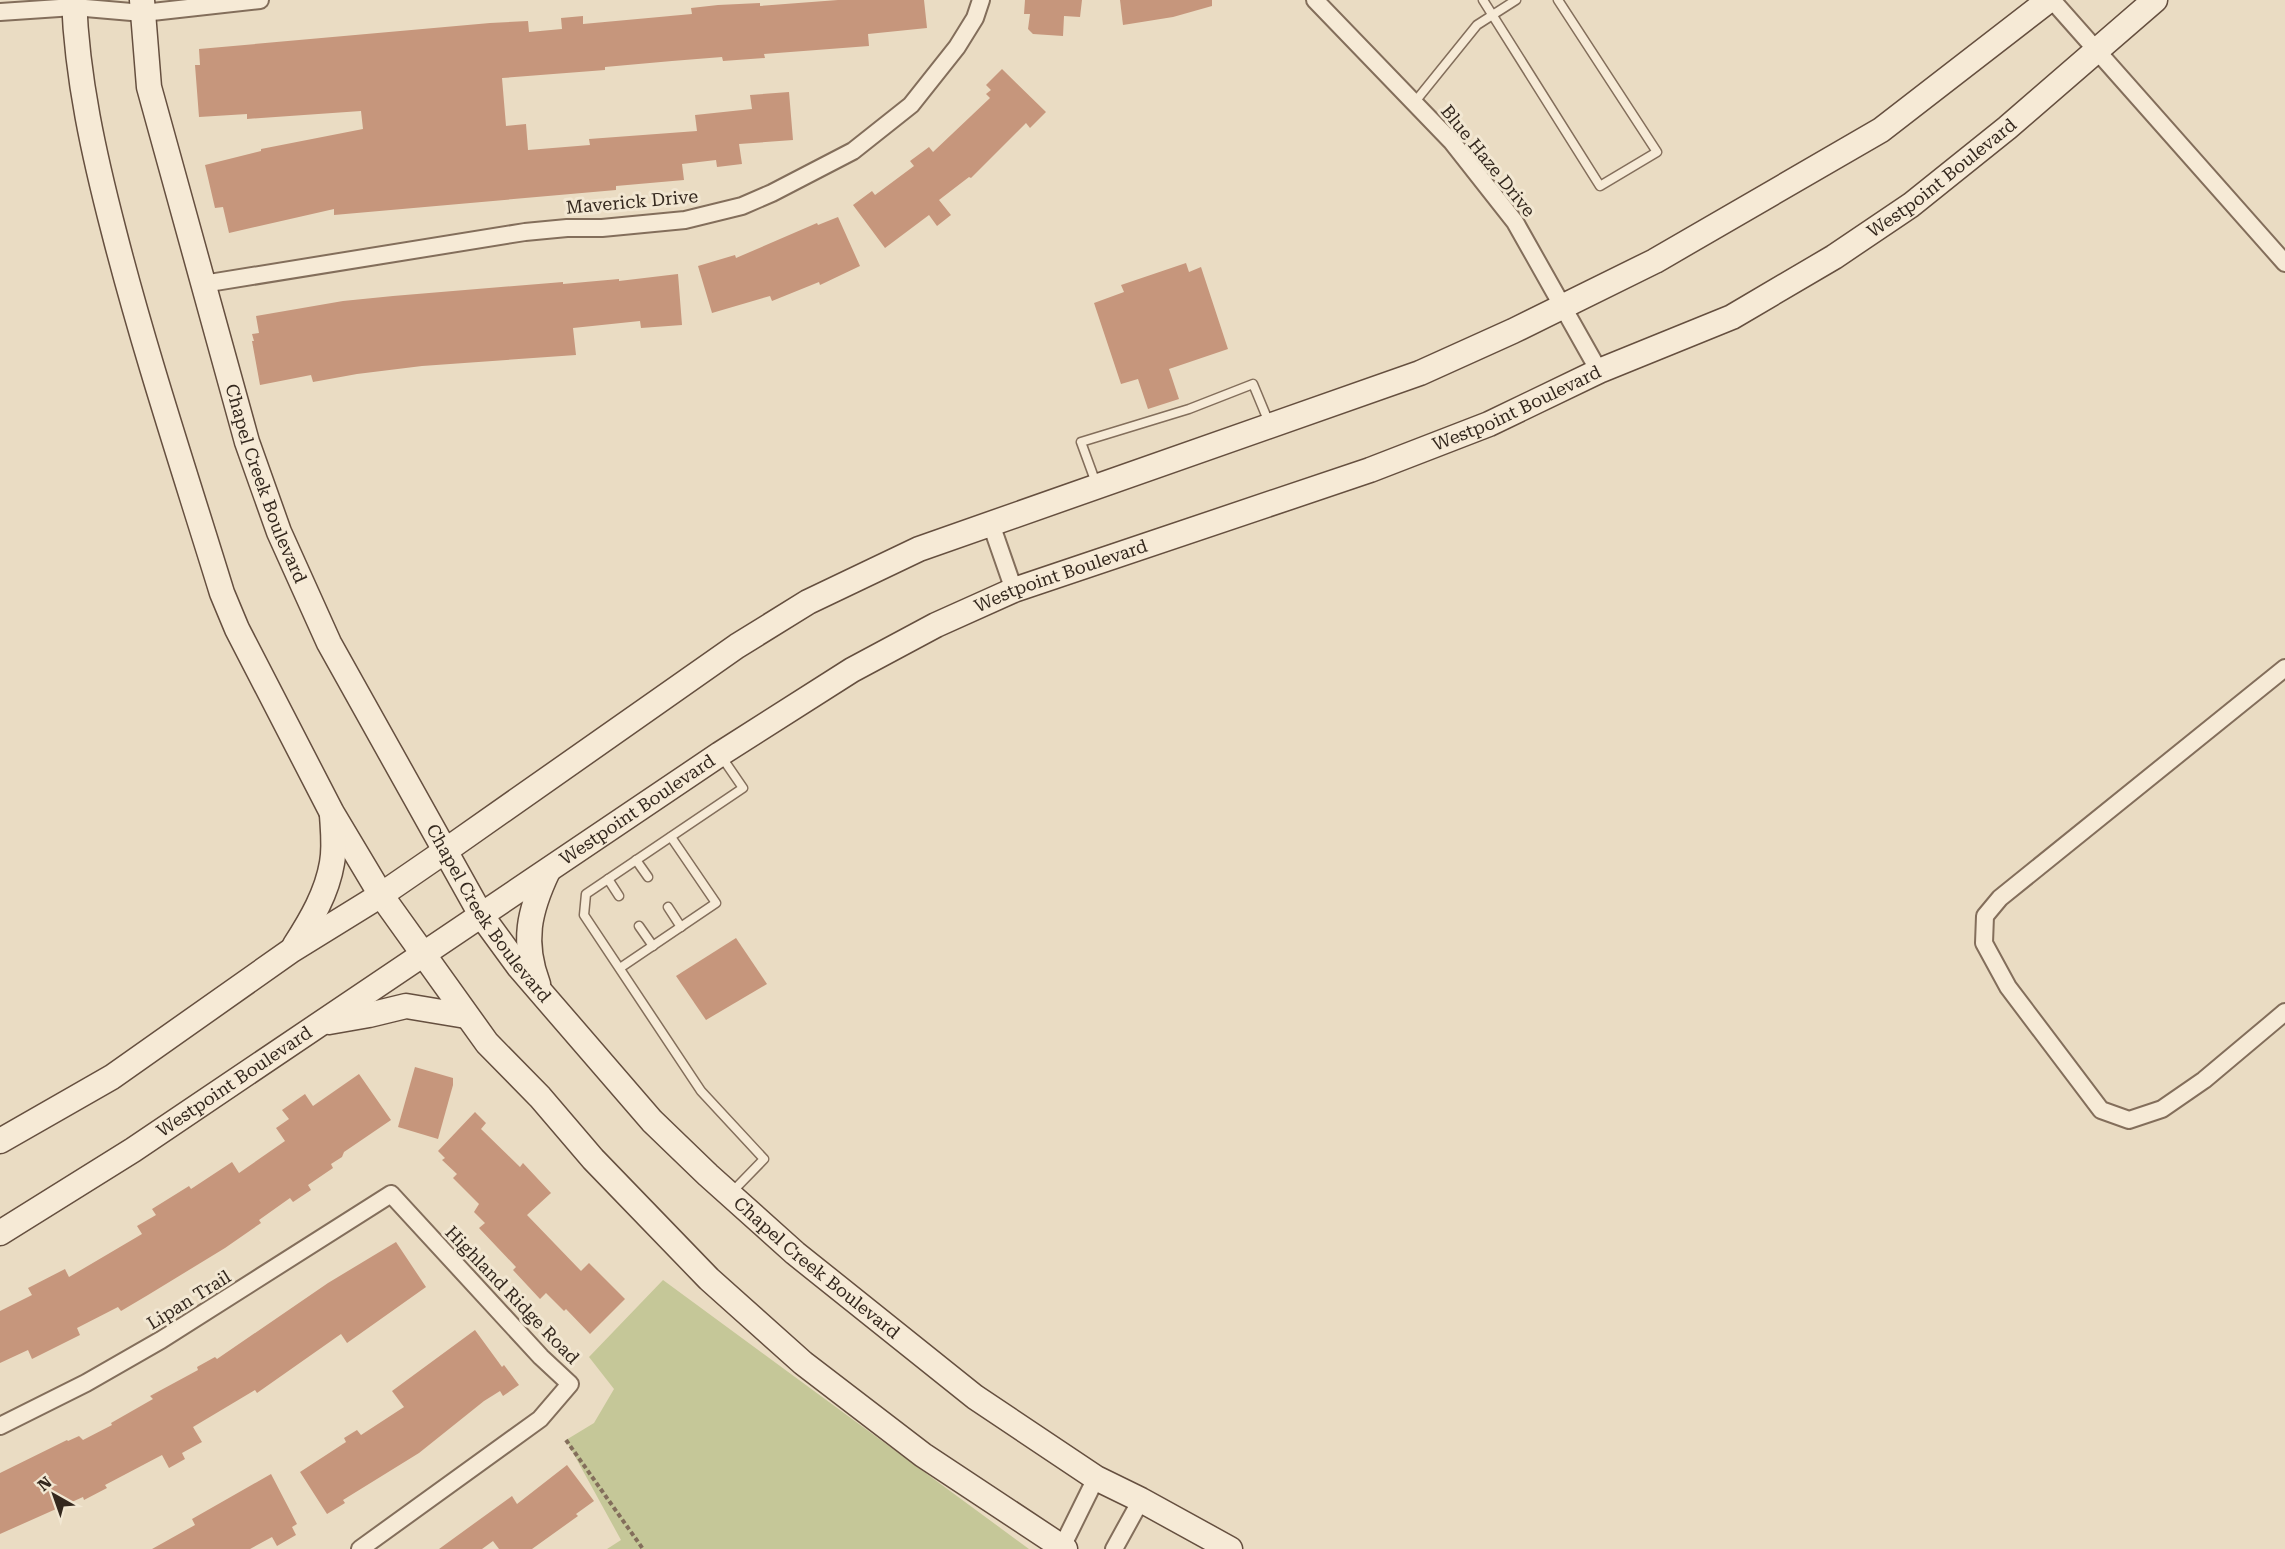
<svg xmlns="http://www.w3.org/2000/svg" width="2285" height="1549" font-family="'Roboto Serif',serif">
<rect width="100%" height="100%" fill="#eadcc3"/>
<polygon fill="#c5c798" points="663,1280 1029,1549 607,1549 621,1540 566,1440 594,1423 614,1389 589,1357"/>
<g fill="#c6967c">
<polygon points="838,0 924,0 927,28 868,34 869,46 764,54 765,58 723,61 722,57 672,61 605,67 605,70 502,78 506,126 526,124 528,150 590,145 589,139 697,131 695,115 752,109 750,95 789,92 793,140 739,144 742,164 717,167 716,160 682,164 684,180 616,186 616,190 334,215 334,209 229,233 223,207 215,208 205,165 261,151 261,149 363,129 361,111 247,119 247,114 199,117 195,65 200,65 199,49 490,23 528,21 529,32 562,29 561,18 583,16 583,24 692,14 691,8 718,5 760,3 760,6"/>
<polygon points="1025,0 1082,0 1080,17 1064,16 1063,36 1033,34 1028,29 1030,14 1024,14"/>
<polygon points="1120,0 1212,0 1212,6 1173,17 1123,25"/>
<polygon points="1002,69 1046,112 1030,128 1026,123 971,178 969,177 939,200 951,215 937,226 929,215 885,248 853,205 872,191 875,195 914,166 910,161 929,147 933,152 990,98 986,94 991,90 986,85"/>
<polygon points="838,217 860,266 820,285 819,282 772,301 770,296 712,313 698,266 735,255 736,258 817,223 818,225"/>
<polygon points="1186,263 1189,272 1201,267 1228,349 1169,369 1179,399 1148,409 1138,379 1121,384 1094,303 1124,292 1121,285"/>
<polygon points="678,274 682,325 641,328 640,321 573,328 576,355 422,366 357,374 313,382 311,375 260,385 252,341 254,341 252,334 259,333 256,316 343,301 393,296 563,282 563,284 619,279 619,281"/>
<polygon points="736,938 767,984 706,1020 676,976"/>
<polygon points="415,1067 453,1078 453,1085 438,1139 398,1127"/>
<polygon points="359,1074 391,1120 344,1152 342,1157 331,1164 333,1168 308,1185 311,1190 293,1202 290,1198 259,1220 261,1223 225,1248 148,1295 121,1311 118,1307 77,1328 80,1335 32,1359 28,1350 0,1363 0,1311 32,1295 28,1288 65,1269 69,1277 142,1234 137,1226 156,1215 152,1209 189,1186 191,1189 232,1162 239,1173 285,1141 276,1128 289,1119 282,1110 305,1094 313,1106"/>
<polygon points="475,1112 486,1123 481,1129 520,1167 523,1163 551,1193 527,1215 581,1271 589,1263 625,1299 590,1334 566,1309 564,1311 546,1293 540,1299 513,1270 516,1267 479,1228 485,1223 474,1212 479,1204 453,1178 457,1174 442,1160 445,1158 438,1151"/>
<polygon points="396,1242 426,1287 347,1343 341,1334 257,1393 255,1390 193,1427 202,1442 182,1453 185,1459 169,1468 162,1455 105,1485 107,1488 84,1500 83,1497 0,1534 0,1473 67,1440 68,1441 79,1436 83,1440 112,1425 111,1423 153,1399 150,1396 198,1370 197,1367 215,1357 217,1359 328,1283"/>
<polygon points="475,1330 502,1367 504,1365 519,1385 503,1396 500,1391 484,1401 419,1453 343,1500 345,1503 327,1514 300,1472 346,1442 344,1438 357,1430 361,1435 404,1407 392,1391"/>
<polygon points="567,1465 594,1501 576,1514 578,1516 532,1549 499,1549 493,1541 482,1549 439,1549 512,1496 517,1504"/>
<polygon points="271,1474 297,1524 292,1527 296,1535 277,1546 272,1537 250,1549 152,1549 195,1525 192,1519"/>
</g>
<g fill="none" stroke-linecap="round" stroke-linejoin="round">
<g stroke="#836e5b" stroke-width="11">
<g id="lane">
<polyline points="1483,0 1600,186 1657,152 1558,0"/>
<polyline points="1414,103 1477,25 1516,0"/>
<polyline points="1096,483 1081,442 1189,409 1253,384 1270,425"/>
<polyline points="721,756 743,788 586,894 584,915 701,1091 764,1159 730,1194"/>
<polyline points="636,860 648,877"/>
<polyline points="608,879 619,896"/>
<polyline points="668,907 681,927"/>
<polyline points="639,926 653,946"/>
<polyline points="620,968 716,903 671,837"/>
</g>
</g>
<g stroke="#836e5b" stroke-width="20">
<g id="street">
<polyline points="1315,0 1452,142 1515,222 1599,371"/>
<polyline points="2052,0 2285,263"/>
<polyline points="0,12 74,7 143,13 260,0"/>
<polyline points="203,284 525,232 567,228 602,228 685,220 742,206 772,193 853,151 911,105 957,47 975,18 981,0"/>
<polyline points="991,524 1014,590"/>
<polyline points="2285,668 2000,898 1985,916 1984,943 2008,987 2101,1110 2129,1120 2162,1109 2204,1080 2285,1012"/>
<polyline points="0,1426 86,1383 161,1340 391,1194 541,1357 570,1384 540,1419 360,1549"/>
<polyline points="1061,1549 1096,1478"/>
<polyline points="1114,1549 1141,1500"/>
</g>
</g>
<g stroke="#654f3f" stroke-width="27">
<g id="secondary">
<path d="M74 0C77 79 94 155 114 232 145 353 185 473 222 593L237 629 332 813 381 895 487 1043 540 1097 593 1159 709 1279 803 1363 923 1455 1065 1549"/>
<path id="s1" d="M142 0 149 87 247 442 279 532 329 643 481 915 519 967 652 1121 708 1175 795 1253 975 1397 1096 1478 1141 1500 1230 1549"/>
<path d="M295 945C311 920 327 893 332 863 335 847 333 831 332 815"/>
<path d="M538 984C522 942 529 911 548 871"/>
<polyline points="329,1022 369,1015 406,1006 466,1016"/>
<polyline points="0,1141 112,1077 292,950 381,895 445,851 737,646 808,602 919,549 1420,373 1513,331 1655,261 1881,130 2049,0"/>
<path id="s2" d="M0 1233 133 1150 720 754 852 670 936 625 1014 590 1370 470 1489 424 1599 371 1732 317 1834 257 1911 205 2007 128 2155 0"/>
</g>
</g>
<polyline stroke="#836e5b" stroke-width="4" stroke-dasharray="4.5 3" stroke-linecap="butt" points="566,1440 643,1549"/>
<use href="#lane" stroke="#f6ead6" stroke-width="8"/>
<use href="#street" stroke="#f6ead6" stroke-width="16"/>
<use href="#secondary" stroke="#f6ead6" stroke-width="24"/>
</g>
<g text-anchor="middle" stroke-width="6" stroke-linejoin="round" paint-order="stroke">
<g font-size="18" fill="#34281e" stroke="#f2e7d2">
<text transform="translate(1488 161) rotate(51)" y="6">Blue Haze Drive</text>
<text dy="6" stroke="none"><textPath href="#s2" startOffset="2223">Westpoint Boulevard</textPath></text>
<text transform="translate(632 202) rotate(-5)" y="6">Maverick Drive</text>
<text dy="6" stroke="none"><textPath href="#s2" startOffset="1737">Westpoint Boulevard</textPath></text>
<text dy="6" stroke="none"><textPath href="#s1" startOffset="501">Chapel Creek Boulevard</textPath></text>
<text dy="6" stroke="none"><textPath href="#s2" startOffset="1251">Westpoint Boulevard</textPath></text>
<text dy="6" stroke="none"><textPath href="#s2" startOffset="765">Westpoint Boulevard</textPath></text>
<text dy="6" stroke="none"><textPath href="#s1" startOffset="987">Chapel Creek Boulevard</textPath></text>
<text dy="6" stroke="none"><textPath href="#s2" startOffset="279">Westpoint Boulevard</textPath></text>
<text dy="6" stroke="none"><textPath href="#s1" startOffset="1473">Chapel Creek Boulevard</textPath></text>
<text transform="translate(512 1295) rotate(46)" y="6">Highland Ridge Road</text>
<text transform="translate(189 1300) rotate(-32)" y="6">Lipan Trail</text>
</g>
</g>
<g transform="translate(54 1495) rotate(320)" stroke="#f2e7d2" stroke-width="4.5" paint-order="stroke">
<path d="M0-4.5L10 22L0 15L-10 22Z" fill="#34281e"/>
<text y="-9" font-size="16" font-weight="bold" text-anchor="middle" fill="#34281e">N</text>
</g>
</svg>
